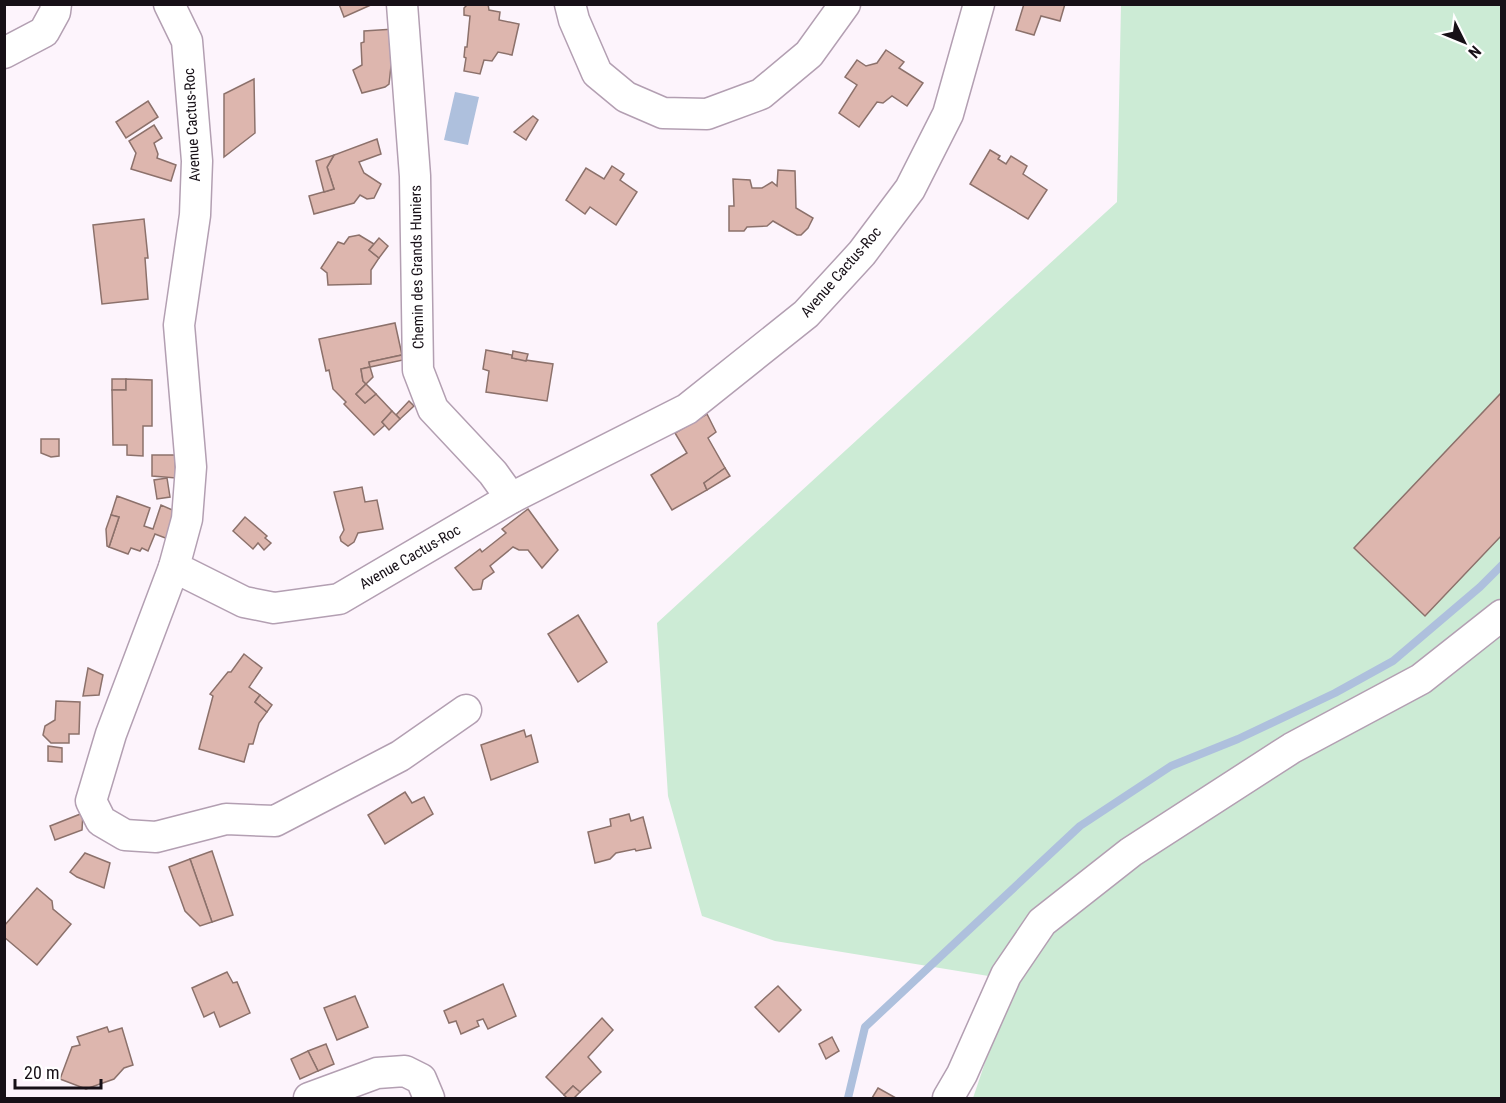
<svg xmlns="http://www.w3.org/2000/svg" width="1506" height="1103" font-family="'Roboto Condensed',sans-serif">
<rect width="100%" height="100%" fill="#fdf4fc"/>
<polygon fill="#ccebd5" points="1121,5 1501,5 1501,1098 973,1098 1013,980 775,941 702,916 668,796 657,623 1117,202"/>
<polygon fill="#aec0dd" points="455,92 479,97 468,145 444,140"/>
<g fill="none" stroke-linecap="round" stroke-linejoin="round">
<polyline stroke="#aec0dd" stroke-width="8" points="848,1098 865,1027 1080,826 1171,766 1238,739 1335,693 1393,661 1480,587 1502,565"/>
</g>
<g fill="#ddb6ae" stroke="#8c716b" stroke-width="1.5">
<polygon points="339,4 373,4 344,17"/>
<polygon points="488,4 489,10 500,12 499,20 519,24 512,55 498,52 492,61 484,60 480,74 464,71 466,58 464,57 465,47 467,47 470,16 464,15 464,8 468,4"/>
<polygon points="1024,4 1065,4 1060,21 1041,16 1034,35 1016,30"/>
<polygon points="394,29 394,66 391,66 389,84 385,87 362,93 353,70 362,65 361,43 364,42 364,31"/>
<polygon points="886,50 904,62 899,68 923,83 907,106 892,96 883,103 877,102 859,127 839,113 857,85 845,77 857,60 866,66 877,63"/>
<polygon points="254,79 255,133 224,157 224,94"/>
<polygon points="148,101 158,117 126,138 116,122"/>
<polygon points="533,116 538,120 526,140 514,132"/>
<polygon points="154,125 162,138 154,143 158,154 157,158 176,165 171,181 131,169 136,153 129,141"/>
<polygon points="377,139 381,154 359,162 364,173 381,184 374,198 367,199 360,195 354,203 314,214 309,196 334,189 327,167 334,155"/>
<polygon points="990,150 1000,156 998,159 1006,164 1011,156 1027,166 1023,174 1047,190 1028,219 970,184"/>
<polygon points="334,155 327,167 334,189 324,192 316,161"/>
<polygon points="612,166 624,174 620,180 637,192 616,225 590,207 585,214 566,200 586,168 604,179"/>
<polygon points="778,170 795,171 796,208 813,218 808,228 801,235 797,235 773,221 767,226 747,227 744,231 729,231 729,206 734,206 733,179 750,180 752,188 762,188 772,182 777,186"/>
<polygon points="144,219 148,258 145,258 148,299 102,304 93,225"/>
<polygon points="359,235 374,244 369,250 379,258 371,270 371,284 328,285 327,273 321,268 338,242 344,244 349,237"/>
<polygon points="379,238 388,246 379,258 369,250"/>
<polygon points="395,323 402,355 369,362 370,367 361,369 363,381 366,384 356,394 365,403 376,394 392,411 382,422 385,425 374,435 344,404 346,402 333,389 329,370 326,371 319,339"/>
<polygon points="486,350 512,355 512,358 553,364 547,401 486,392 489,371 483,369"/>
<polygon points="513,351 528,354 526,361 512,358"/>
<polygon points="402,355 403,360 370,367 369,362"/>
<polygon points="370,367 373,377 366,384 363,381 361,369"/>
<rect x="112" y="379" width="14" height="11"/>
<polygon points="126,379 152,380 152,426 143,426 143,456 127,455 127,445 113,445 112,390 126,390"/>
<polygon points="366,384 376,394 365,403 356,394"/>
<polygon points="1502,392 1502,535 1425,616 1354,548"/>
<polygon points="409,401 414,406 400,419 396,415"/>
<polygon points="392,411 400,419 389,430 382,422"/>
<polygon points="707,414 716,432 708,438 725,468 704,483 707,490 672,510 651,475 687,453 675,433"/>
<polygon points="41,439 59,439 59,456 51,457 41,453"/>
<polygon points="152,455 175,455 176,478 152,476"/>
<polygon points="725,468 730,476 707,490 704,483"/>
<polygon points="167,478 170,497 157,499 154,480"/>
<polygon points="362,487 365,502 377,500 383,529 358,533 354,542 348,546 341,541 340,537 344,530 334,492"/>
<polygon points="117,496 150,508 144,526 153,529 161,505 177,512 168,539 155,534 148,551 142,548 140,551 131,548 128,554 109,547 119,517 111,515"/>
<polygon points="528,509 558,550 542,568 528,550 519,550 513,547 490,566 494,572 483,580 481,589 473,590 455,568 480,549 482,552 506,533 502,529"/>
<polygon points="111,515 119,517 109,547 107,546 106,529"/>
<polygon points="245,517 267,536 265,538 271,543 264,550 258,543 253,549 233,531"/>
<polygon points="578,615 607,662 578,682 548,634"/>
<polygon points="244,654 262,668 249,687 260,695 255,702 267,712 259,723 253,744 249,744 244,762 199,749 213,696 210,694 228,672 231,672"/>
<polygon points="88,668 103,675 99,695 83,696"/>
<polygon points="260,695 272,705 267,712 255,702"/>
<polygon points="56,701 80,702 79,734 69,734 69,743 51,743 43,735 45,726 55,720"/>
<polygon points="524,730 526,737 531,735 538,762 491,780 481,745"/>
<polygon points="48,746 62,748 62,762 48,761"/>
<polygon points="405,792 412,803 424,797 433,814 385,844 368,815"/>
<polygon points="83,813 82,830 55,840 50,826"/>
<polygon points="629,814 631,821 643,817 651,848 636,851 635,849 616,853 610,859 595,863 588,832 611,826 610,819"/>
<polygon points="212,851 233,915 212,922 190,859"/>
<polygon points="85,853 110,863 104,888 77,877 70,872"/>
<polygon points="190,859 212,922 200,926 185,911 169,867"/>
<polygon points="37,888 52,901 53,909 71,924 37,965 4,937 4,926"/>
<polygon points="227,972 233,983 237,982 250,1013 220,1027 214,1012 204,1017 192,988"/>
<polygon points="503,984 516,1016 488,1029 483,1019 477,1021 479,1026 461,1034 456,1021 449,1023 444,1011"/>
<polygon points="778,986 801,1010 779,1032 755,1007"/>
<polygon points="355,996 368,1027 337,1040 324,1008"/>
<polygon points="602,1018 613,1030 588,1057 601,1072 580,1092 573,1086 564,1095 546,1077"/>
<polygon points="107,1027 109,1032 122,1028 133,1065 124,1068 114,1079 86,1089 60,1079 72,1047 80,1045 77,1037"/>
<polygon points="832,1037 839,1051 826,1059 819,1044"/>
<polygon points="326,1044 334,1064 318,1071 308,1051"/>
<polygon points="308,1051 318,1071 300,1079 291,1059"/>
<polygon points="573,1086 580,1092 574,1098 567,1098 564,1095"/>
<polygon points="878,1088 896,1098 872,1098"/>
</g>
<g fill="none" stroke-linecap="round" stroke-linejoin="round">
<g stroke="#b39fb2" stroke-width="33">
<g id="minor">
<polyline points="169,4 187,41 197,161 195,215 179,325 191,467 187,519 174,567 244,602 274,608 339,599 511,498 687,409 806,314 862,253 910,189 948,114 979,4"/>
<polyline points="402,4 415,176 418,370 433,409 493,473 511,498"/>
<polyline points="570,4 574,20 597,73 626,97 663,113 707,114 761,94 809,54 845,4"/>
<polyline points="4,53 44,32 55,12 56,4"/>
<polyline points="174,567 111,734 91,801 101,821 125,835 156,837 226,819 275,821 400,756 466,710"/>
<polyline points="309,1098 377,1073 405,1071 421,1079 429,1098"/>
<polyline points="948,1098 962,1074 1006,975 1042,922 1131,852 1292,748 1421,679 1502,615"/>
</g>
</g>
<use href="#minor" stroke="#fff" stroke-width="30"/>
</g>
<g text-anchor="middle" stroke-width="6" stroke-linejoin="round" paint-order="stroke">
<g font-size="15" fill="#171017" stroke="#fff">
<text transform="translate(192 125) rotate(-93)" y="5">Avenue Cactus-Roc</text>
<text transform="translate(417 267) rotate(-91)" y="5">Chemin des Grands Huniers</text>
<text transform="translate(841 272) rotate(-49)" y="5">Avenue Cactus-Roc</text>
<text transform="translate(410 557) rotate(-30)" y="5">Avenue Cactus-Roc</text>
</g>
</g>
<rect width="1506" height="1103" fill="none" stroke="#171017" stroke-width="12"/>
<g transform="translate(1464 42) rotate(133)" stroke="#ffffff" stroke-width="4.5" paint-order="stroke">
<path d="M0-4.5L10 22L0 15L-10 22Z" fill="#171017"/>
<text y="-9" font-size="16" font-weight="bold" text-anchor="middle" fill="#171017">N</text>
</g>
<path d="M15 1079v9h86v-9" fill="none" stroke="#171017" stroke-width="3"/>
<text x="24" y="1079" font-size="18" fill="#171017" stroke="#ffffff" stroke-width="4.5" paint-order="stroke">20 m</text>
</svg>
